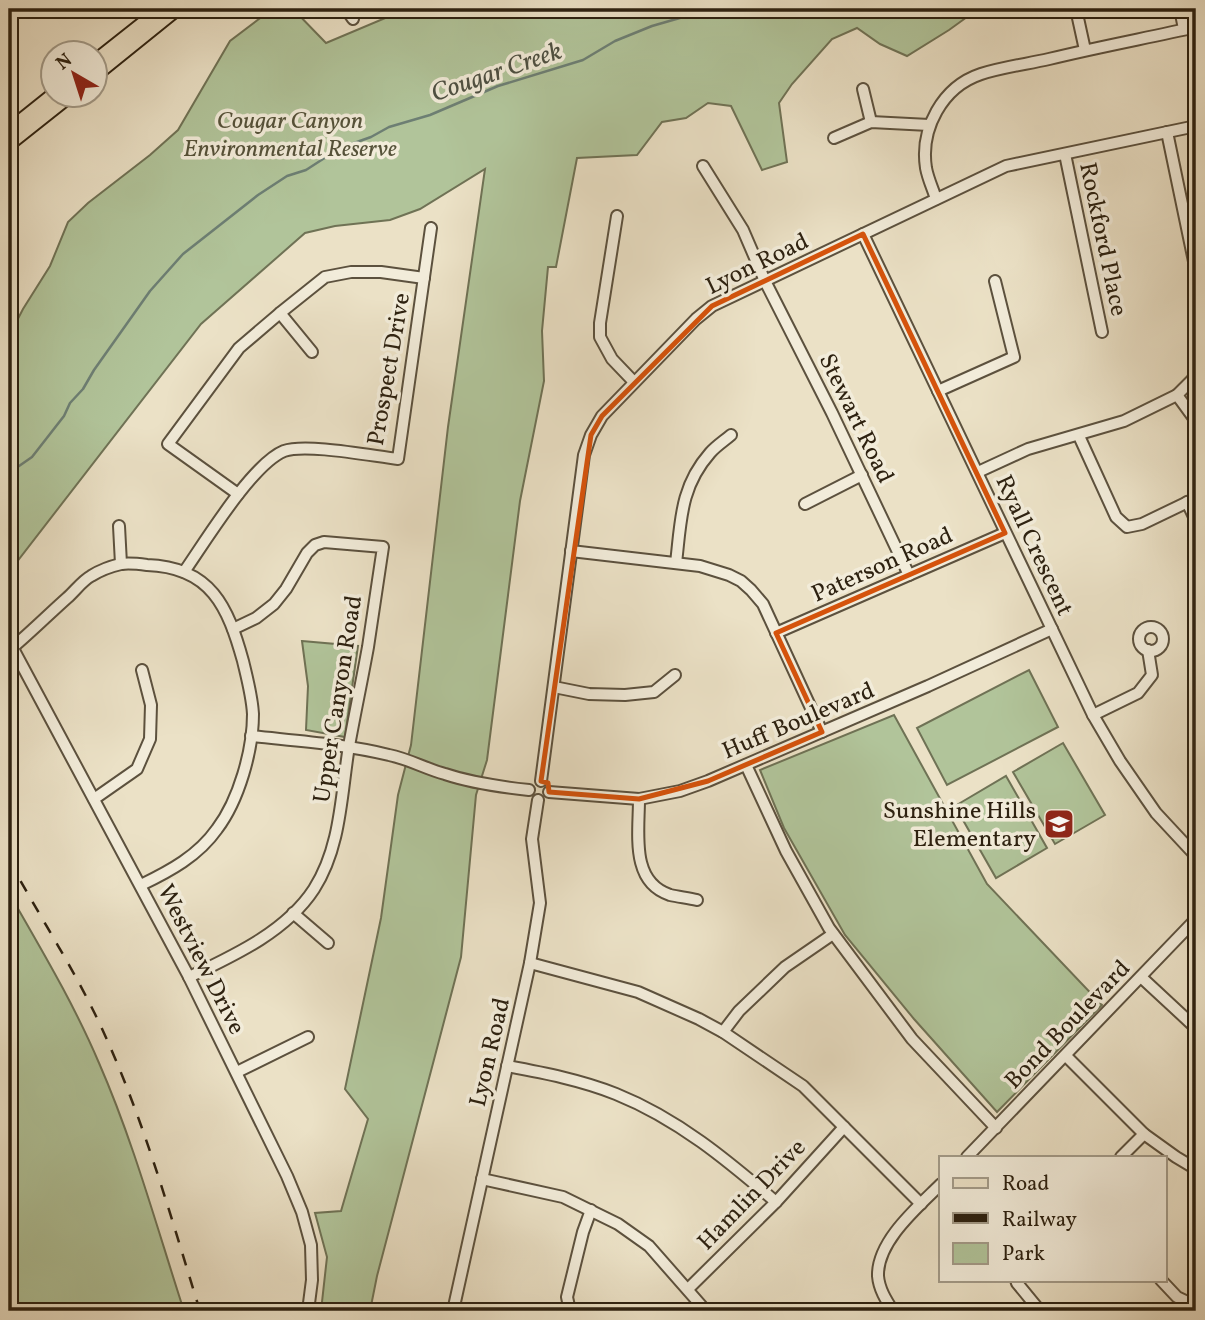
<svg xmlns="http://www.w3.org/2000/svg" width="1205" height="1320" font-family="Vollkorn,serif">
<rect width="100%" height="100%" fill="#ebe1c6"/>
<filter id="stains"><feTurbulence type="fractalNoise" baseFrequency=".00286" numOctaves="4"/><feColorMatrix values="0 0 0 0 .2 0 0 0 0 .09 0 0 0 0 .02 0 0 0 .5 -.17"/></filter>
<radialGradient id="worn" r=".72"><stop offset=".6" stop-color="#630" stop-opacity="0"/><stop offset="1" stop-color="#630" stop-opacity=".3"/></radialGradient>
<g fill="#b1c49a" stroke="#6f7255" stroke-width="2">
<polygon points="272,9 293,9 326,43 402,11 401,9 978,9 949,30 907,56 880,44 857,28 832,39 792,84 779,103 787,162 762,170 731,106 708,103 686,118 662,122 637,155 577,158 556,267 548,267 542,331 544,381 520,501 487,760 476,795 461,957 377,1276 370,1311 321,1311 327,1257 315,1213 341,1211 368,1119 345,1089 381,918 398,795 411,745 448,427 485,169 420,209 390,220 335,226 305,233 201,324 9,572 9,336 23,309 50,266 68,222 88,203 150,155 178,130 230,41"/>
<polygon points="302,641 358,646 345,737 306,730 308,686"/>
<polygon points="1029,670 1058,727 947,785 917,728"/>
<polygon points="894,715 987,884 1102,1005 997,1112 914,1019 845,935 784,828 760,770"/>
<polygon points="1063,743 1105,815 1055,844 1013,772"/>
<polygon points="1006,776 1047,848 996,878 955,806"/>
<path d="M9 893C41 949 74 1004 99 1063 134 1143 157 1228 184 1311H9Z"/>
</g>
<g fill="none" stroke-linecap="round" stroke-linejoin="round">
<polyline stroke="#6d7f74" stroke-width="2.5" points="9,473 32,457 64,416 70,403 83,389 94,370 150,291 183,254 258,195 287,176 306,170 340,148 371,137 389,127 430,115 498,86 583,60 615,41 652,26 711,9"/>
<g stroke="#5c513e" stroke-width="14">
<g id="minor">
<polyline points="346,9 353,19"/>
<polyline points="1076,9 1085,50"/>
<polyline points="1180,9 1184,29"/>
<polyline points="863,89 871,122"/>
<polyline points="1167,132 1196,271"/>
<polyline points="834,138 871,122 929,125"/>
<polyline points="1065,154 1102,332"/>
<polyline points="703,166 743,230 765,281 832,413 909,575"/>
<path d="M936 199C933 189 928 179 926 168 920 129 942 87 981 74 1003 67 1027 64 1049 59 1098 47 1147 38 1196 27"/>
<polyline points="617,216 600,323 600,337 612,359 634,382"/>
<polyline points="9,223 10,222"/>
<polyline points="863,234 1093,715 1120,761 1156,813 1196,856"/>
<polyline points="280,313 312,352"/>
<polyline points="938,391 1014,357 995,281"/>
<polyline points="1177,395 1196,421"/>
<polyline points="1079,436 1116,517 1127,527 1142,524 1196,498"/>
<polyline points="978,472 1028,449 1124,421 1177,395 1192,380 1196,373"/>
<polyline points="238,494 168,444 239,348 280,313 325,277 351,272 381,272 424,278"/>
<polyline points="1187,502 1196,521"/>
<polyline points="805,504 862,475"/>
<polyline points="119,526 121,564"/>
<polyline points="571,551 700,566 729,575 741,581 751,590 763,604 822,732"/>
<path d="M676 563C681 521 680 487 710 453 716 446 724 441 731 435"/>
<path d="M184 572C205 542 252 464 284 451 306 443 372 456 398 459L431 228"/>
<circle cx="1151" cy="639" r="12"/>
<polyline points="776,633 1005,533"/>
<polyline points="9,641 189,977 287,1176 302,1212 311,1245 312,1280 308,1311"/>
<path d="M12 648C31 632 49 614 67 598 75 591 82 581 91 576 99 571 112 566 121 564 129 563 139 564 147 565 211 567 228 607 243 661 247 678 252 696 253 714 253 750 239 800 217 829 198 856 170 871 141 885"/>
<polyline points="554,687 589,694 625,695 654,692 675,675"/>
<polyline points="1093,715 1138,693 1152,675 1148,650"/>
<path d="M251 736C297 741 344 744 389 755 409 759 426 769 445 774 472 783 501 787 529 790"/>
<polyline points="746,765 786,851 829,928 912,1039 996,1128"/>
<polyline points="541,781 584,455 591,435 602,416 696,319 712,306 1006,166 1196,126"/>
<polyline points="549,792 639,799 680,791 708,781 928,686 1052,629"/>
<polyline points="94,799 137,769 150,739 151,705 142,670"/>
<path d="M639 799C639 833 630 882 670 895 679 897 689 898 697 900"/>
<polyline points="293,913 328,943"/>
<polyline points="530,963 638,992 699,1019 723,1032 803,1086 921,1204"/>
<path d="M189 977C233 956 286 932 314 889 341 847 341 795 349 746 355 713 362 680 368 647 373 614 378 581 383 547L324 542 315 545 307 553 286 589 274 604 256 618 233 629"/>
<polyline points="1141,977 1196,1028"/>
<polyline points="723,1032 739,1011 785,967 833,934"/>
<polyline points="1066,1056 1144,1134 1176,1157 1196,1169"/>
<path d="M507 1066C544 1073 581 1080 616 1094 678 1119 727 1160 776 1202"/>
<polyline points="237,1072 308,1037"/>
<polyline points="967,1157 1196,919"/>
<polyline points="1121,1157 1144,1134"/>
<polyline points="482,1179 563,1197 618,1224 649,1246 706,1311"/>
<polyline points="1016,1280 1017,1283 1040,1311"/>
<polyline points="1161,1280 1177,1297 1196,1306"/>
<polyline points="688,1289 776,1202 844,1127"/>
<polyline points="453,1311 530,963 540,903 532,839 538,800"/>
<polyline points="570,1311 567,1297 583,1232 591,1210"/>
<path d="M893 1311C886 1300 879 1289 878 1276 877 1241 918 1207 941 1184"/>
</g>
</g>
<g stroke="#2d2110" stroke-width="16">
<g id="major">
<polyline points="94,62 161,9"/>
<polyline points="94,76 177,9"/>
<polyline points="9,130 54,94"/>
<polyline points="9,144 72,94"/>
</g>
</g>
<use href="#minor" stroke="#f2ecda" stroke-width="10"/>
<use href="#major" stroke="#ebe1c6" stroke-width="12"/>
<path stroke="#2d2110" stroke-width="2.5" stroke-dasharray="12 12" stroke-linecap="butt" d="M9 860C37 912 69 961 95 1014 141 1109 169 1211 200 1311"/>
</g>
<path fill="none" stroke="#d5530c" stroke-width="5" stroke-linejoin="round" d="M863 234 1005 533 776 633 822 732 708 781 639 799 549 792 548 783 541 781 591 435 602 416 712 306Z"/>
<defs>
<g id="school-square" transform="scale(1.575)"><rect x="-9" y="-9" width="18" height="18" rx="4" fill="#8f2418" stroke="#f2ecda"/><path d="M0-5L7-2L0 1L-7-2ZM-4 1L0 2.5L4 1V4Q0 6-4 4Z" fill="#fff"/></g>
</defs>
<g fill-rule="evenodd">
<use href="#school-square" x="1059" y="824"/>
</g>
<g text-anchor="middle" stroke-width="7" stroke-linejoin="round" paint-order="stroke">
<g font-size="24" font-style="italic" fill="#555239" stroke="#f2ecda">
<text x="290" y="128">Cougar Canyon<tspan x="290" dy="28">Environmental Reserve</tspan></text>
</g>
<g font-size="24" fill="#2d2110" stroke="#f2ecda">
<text transform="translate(1104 239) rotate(78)" y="8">Rockford Place</text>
<text transform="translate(757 263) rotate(-26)" y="8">Lyon Road</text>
<text transform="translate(388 369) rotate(-80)" y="8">Prospect Drive</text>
<text transform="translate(857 418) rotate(64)" y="8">Stewart Road</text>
<text transform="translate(1035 545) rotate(65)" y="8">Ryall Crescent</text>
<text transform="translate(882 564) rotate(-24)" y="8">Paterson Road</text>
<text transform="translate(337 699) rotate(-81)" y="8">Upper Canyon Road</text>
<text transform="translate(798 720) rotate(-23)" y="8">Huff Boulevard</text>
<text transform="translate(202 959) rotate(63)" y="8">Westview Drive</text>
<text transform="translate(1067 1024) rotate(-46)" y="8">Bond Boulevard</text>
<text transform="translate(489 1052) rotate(-77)" y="8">Lyon Road</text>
<text transform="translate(751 1194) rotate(-46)" y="8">Hamlin Drive</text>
</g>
<g font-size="24" fill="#2d2110" stroke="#f2ecda" text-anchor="end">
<text x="1036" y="818">Sunshine Hills<tspan x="1036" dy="28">Elementary</tspan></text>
</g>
<g font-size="26" font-style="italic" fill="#4d5042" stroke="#f2ecda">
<text transform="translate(496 71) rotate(-19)" y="9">Cougar Creek</text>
</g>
</g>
<rect width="1205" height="1320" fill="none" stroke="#ebe1c6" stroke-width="35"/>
<rect x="10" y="10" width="1184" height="1299" fill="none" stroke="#2d2110" stroke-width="3.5"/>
<rect x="18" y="18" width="1170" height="1285" fill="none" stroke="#2d2110" stroke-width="2"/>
<rect x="939" y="1156" width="228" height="126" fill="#f2ecda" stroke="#a39b89" stroke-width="2"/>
<rect x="953" y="1178" width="35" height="10" fill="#ebe1c6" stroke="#a39b89" stroke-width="2"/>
<text x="1002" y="1190" font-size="21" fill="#2d2110">Road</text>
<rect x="953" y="1213" width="35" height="10" fill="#2d2110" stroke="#a39b89" stroke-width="2"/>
<text x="1002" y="1226" font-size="21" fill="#2d2110">Railway</text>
<rect x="953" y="1243" width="35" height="21" fill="#b1c49a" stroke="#a39b89" stroke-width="2"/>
<text x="1002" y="1260" font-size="21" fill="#2d2110">Park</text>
<g transform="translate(74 74) rotate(321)"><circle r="33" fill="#f2ecda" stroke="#a39b89" stroke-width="2"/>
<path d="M0-5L12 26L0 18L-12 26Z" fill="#8f2418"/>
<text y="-10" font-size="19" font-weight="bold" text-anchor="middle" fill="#2d2110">N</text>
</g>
<rect width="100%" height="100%" filter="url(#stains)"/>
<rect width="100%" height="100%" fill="url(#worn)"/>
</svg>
